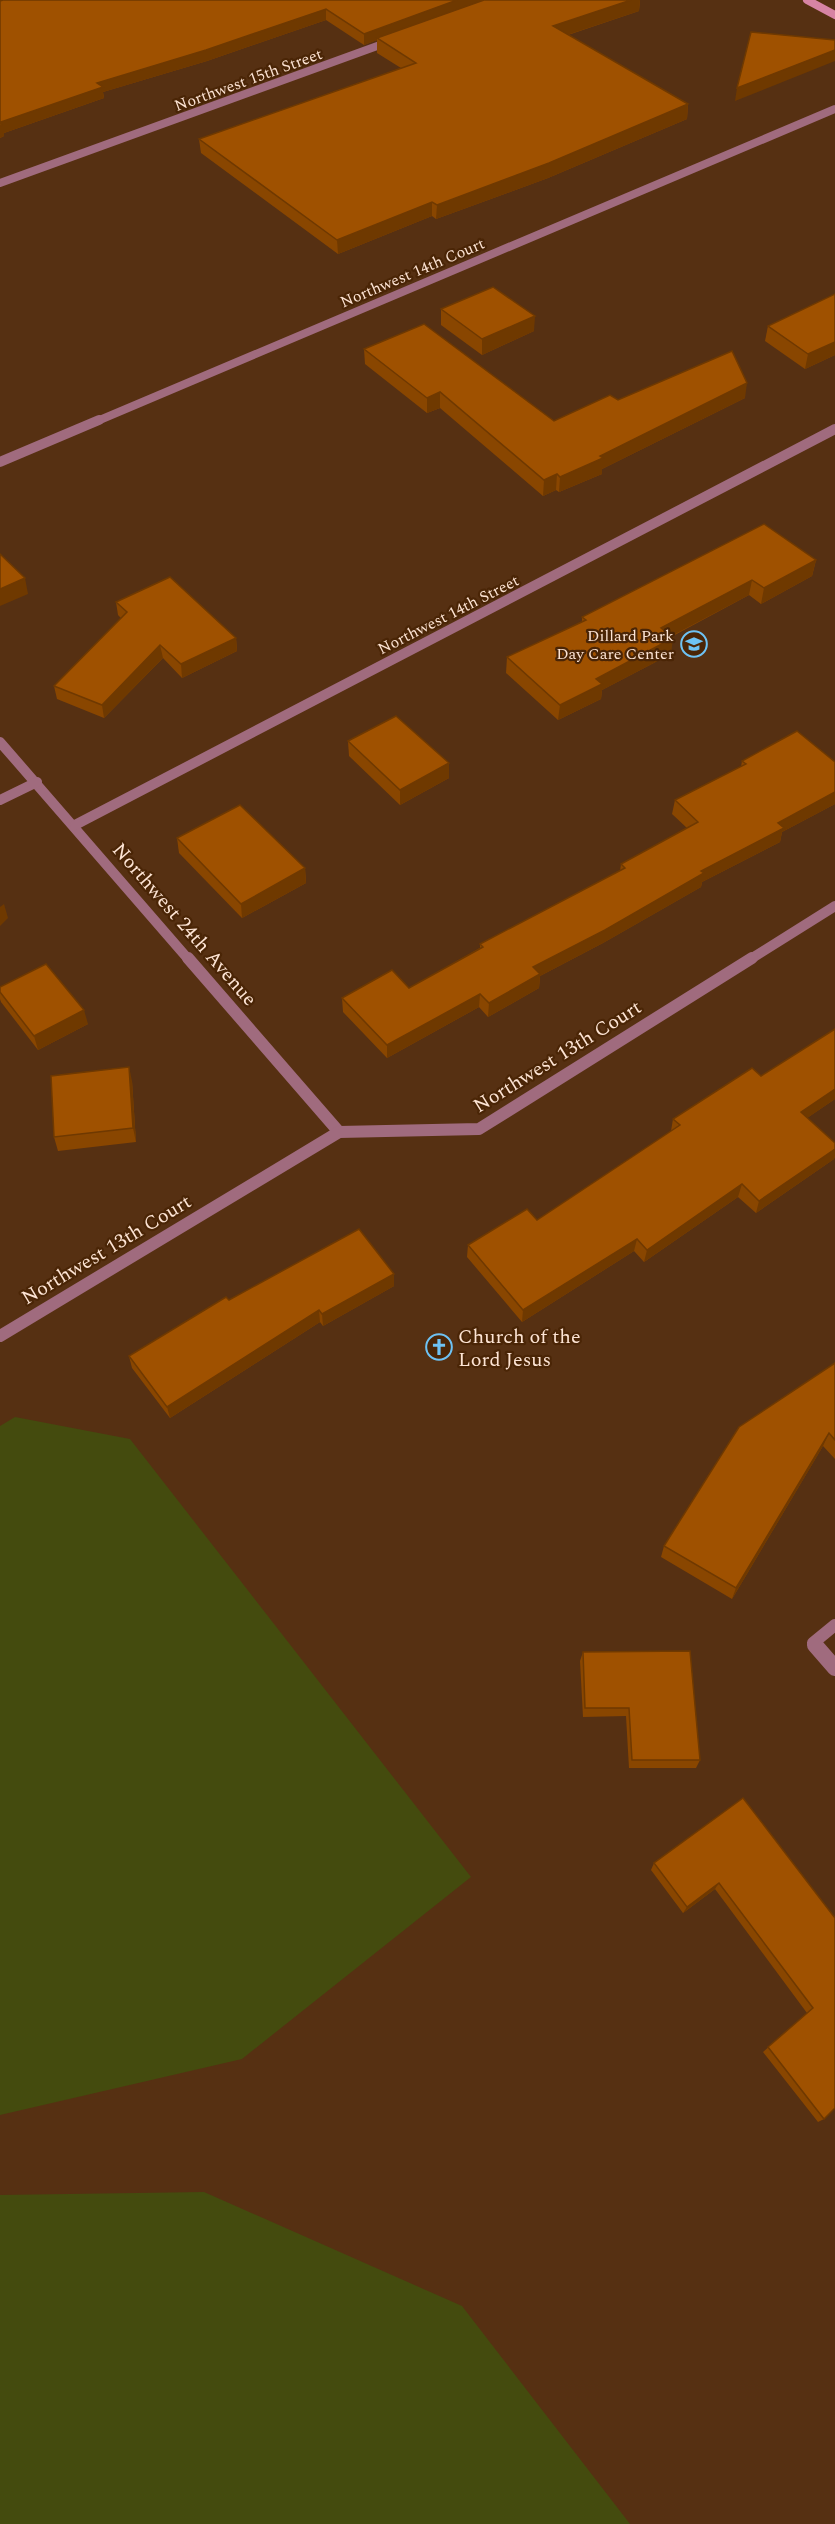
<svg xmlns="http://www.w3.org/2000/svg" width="835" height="2524" font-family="Spectral,serif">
<rect width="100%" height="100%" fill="#563012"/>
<g fill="#444b0e">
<polygon points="15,1417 130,1439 471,1877 242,2059 0,2115 0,1426"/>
<polygon points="204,2192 462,2306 630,2524 0,2524 0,2195"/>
</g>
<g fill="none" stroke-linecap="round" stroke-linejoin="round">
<g stroke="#a06b7e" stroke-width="8">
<polyline points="0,183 391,41"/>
<polyline points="95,422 835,109"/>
</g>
<g stroke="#a06b7e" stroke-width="10">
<polyline points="0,462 99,420"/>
<polyline points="0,742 189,960"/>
<polyline points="0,800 37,782"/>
<polyline points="75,825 835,429"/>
<polyline points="749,960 835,906"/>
</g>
<g stroke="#a06b7e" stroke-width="12">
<polyline points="188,958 339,1132"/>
<polyline points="0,1336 339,1132 479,1129 752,958"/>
<polyline points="816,1647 813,1643 835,1625"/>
</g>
<polyline stroke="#a06b7e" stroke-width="16" points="815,1645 835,1668"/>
<polyline stroke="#d784a4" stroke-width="8" points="807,0 835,15"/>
</g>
<g fill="#894600">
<polygon points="3,0 640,0 639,11 568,35 688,104 687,119 548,178 436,219 432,216 338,254 201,153 199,139 401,68 377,53 377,40 364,45 326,20 207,61 103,92 104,98 4,133 4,136 0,138 0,1"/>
<polygon points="835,294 835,355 805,369 765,341 768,326"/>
<polygon points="441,309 534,331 482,355 441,325"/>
<polygon points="364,349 554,421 618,400 745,398 602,469 602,474 559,492 556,490 543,496 440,408 427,413 365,364"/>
<polygon points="816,560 812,576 761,604 749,595 671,637 671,654 602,690 601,699 558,720 506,673 507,657 582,622 582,617"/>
<polygon points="116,602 236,638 237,651 182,678 163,658 104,718 57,699 54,686 121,618 118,615"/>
<polygon points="348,741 449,778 400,805 349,756"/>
<polygon points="742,761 835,762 835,804 782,832 780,842 702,882 701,887 603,943 540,976 539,988 488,1017 479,1007 387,1058 343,1012 342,998 409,988 480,948 480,944 620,871 621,864 687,828 672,814 675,800 741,767"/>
<polygon points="177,838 305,868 306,883 242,918 179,853"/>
<polygon points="0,987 88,1024 38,1050 1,1002 0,999"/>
<polygon points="835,1029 835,1099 807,1118 835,1143 835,1156 834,1159 756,1213 738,1197 644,1262 634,1251 522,1322 467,1257 468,1245 537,1220 671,1131 673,1119 761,1076"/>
<polygon points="132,1081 136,1142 58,1151 54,1137"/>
<polygon points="394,1274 394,1286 323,1326 320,1322 170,1418 132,1368 129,1356 229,1300"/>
<polygon points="835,1363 835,1459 823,1446 732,1599 661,1557 664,1546"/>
<polygon points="583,1652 700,1760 696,1768 629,1768 626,1716 583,1717 580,1661"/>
<polygon points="654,1863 835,1918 824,2119 818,2122 763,2052 807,2013 715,1889 683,1913 651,1870"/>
</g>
<g fill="#6f3900">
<polygon points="457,0 487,0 377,38 377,40 364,45 364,34"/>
<polygon points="631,0 640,0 639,11 552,40 553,26"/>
<polygon points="326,9 326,20 207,61 103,92 104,98 4,133 4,136 0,138 0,126 1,122 97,83"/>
<polygon points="835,50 835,61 735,101 737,88"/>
<polygon points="688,104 687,119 548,178 436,219 437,205"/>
<polygon points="432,202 432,216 338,254 337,240"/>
<polygon points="535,316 534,331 482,355 482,339"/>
<polygon points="835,342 835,355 805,369 808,354"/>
<polygon points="747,383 745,398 602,469 602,474 559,492 560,477 600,456"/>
<polygon points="440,392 440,408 427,413 427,398"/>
<polygon points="557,474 556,490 543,496 544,480"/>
<polygon points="816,560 812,576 761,604 764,588"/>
<polygon points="25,578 28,594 0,606 0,589"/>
<polygon points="752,580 749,595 658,643 661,628"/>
<polygon points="236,638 237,651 182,678 181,664"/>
<polygon points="673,638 671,654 602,690 601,699 558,720 560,705 596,679"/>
<polygon points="160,645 163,658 104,718 102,705"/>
<polygon points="449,763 449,778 400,805 400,790"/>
<polygon points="835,792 835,804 782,832 780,842 702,882 701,887 603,943 540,976 539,988 488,1017 489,1003 533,967 701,871 778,823"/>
<polygon points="305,868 306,883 242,918 241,904"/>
<polygon points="4,904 8,918 0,926 0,907"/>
<polygon points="480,994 479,1007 387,1058 387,1045"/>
<polygon points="84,1010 88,1024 38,1050 34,1036"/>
<polygon points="129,1067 132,1081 136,1142 133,1128"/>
<polygon points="835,1089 835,1099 797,1125 801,1112"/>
<polygon points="835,1149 835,1156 834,1159 756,1213 759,1201"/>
<polygon points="742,1184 738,1197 644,1262 647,1250"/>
<polygon points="637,1239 634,1251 522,1322 523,1310"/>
<polygon points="394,1274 394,1286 323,1326 322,1314"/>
<polygon points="319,1310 320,1322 170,1418 167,1407"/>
<polygon points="829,1433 823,1446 732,1599 736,1588"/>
<polygon points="719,1883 715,1889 683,1913 687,1907"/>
</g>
<g fill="#9f5100" stroke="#6f3900" stroke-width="1.5">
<polygon points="3,0 457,0 364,34 326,9 206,50 97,83 103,87 1,122 2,125 0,126 0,1"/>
<polygon points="484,0 631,0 553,26 688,104 549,163 437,205 432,202 337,240 199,139 416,63 377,38"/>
<polygon points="751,32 835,40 835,50 737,88"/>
<polygon points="493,287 535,316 482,339 441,309"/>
<polygon points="835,294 835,342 808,354 768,326"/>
<polygon points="424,324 554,421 610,395 618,400 732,351 747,383 600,456 603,458 560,477 557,474 544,480 440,392 427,398 364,349"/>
<polygon points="764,524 816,560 764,588 752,580 661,628 673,638 596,679 602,684 560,705 507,657 586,620 582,617"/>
<polygon points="0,554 25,578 0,589"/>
<polygon points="170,577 236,638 181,664 160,645 102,705 54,686 127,612 116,602"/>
<polygon points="396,716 449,763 400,790 348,741"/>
<polygon points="797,731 835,762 835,792 778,823 784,828 701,871 704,873 605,930 533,967 540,974 489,1003 480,994 387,1045 342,998 392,970 409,988 483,947 480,944 625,868 621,864 698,822 675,800 746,764 742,761"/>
<polygon points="240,805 305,868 241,904 177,838"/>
<polygon points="46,964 84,1010 34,1036 0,992 0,987"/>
<polygon points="835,1029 835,1089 801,1112 835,1143 835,1149 759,1201 742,1184 647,1250 637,1239 523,1310 468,1245 527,1209 537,1220 680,1125 673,1119 752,1068 761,1076"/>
<polygon points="129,1067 133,1128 54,1137 51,1076"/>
<polygon points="359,1229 394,1274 322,1314 319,1310 167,1407 129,1356 226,1297 229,1300"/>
<polygon points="835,1363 835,1440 829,1433 736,1588 664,1546 739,1427"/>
<polygon points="690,1651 700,1760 632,1760 629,1708 585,1708 583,1652"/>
<polygon points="743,1798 835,1918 835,2108 824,2119 768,2047 813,2008 719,1883 687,1907 654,1863"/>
</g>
<defs>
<g id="school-ring" transform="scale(1.35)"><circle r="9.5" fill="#4a2506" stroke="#6ec2f3" stroke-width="1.5"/><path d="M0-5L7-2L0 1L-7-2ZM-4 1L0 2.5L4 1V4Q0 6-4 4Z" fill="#6ec2f3"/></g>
<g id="church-ring" transform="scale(1.35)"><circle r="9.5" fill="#4a2506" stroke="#6ec2f3" stroke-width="1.5"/><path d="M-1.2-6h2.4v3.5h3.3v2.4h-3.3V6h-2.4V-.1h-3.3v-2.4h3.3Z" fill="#6ec2f3"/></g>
</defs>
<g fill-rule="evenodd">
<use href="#school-ring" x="694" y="644"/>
<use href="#church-ring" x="439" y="1347"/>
</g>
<g text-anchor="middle" stroke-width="4.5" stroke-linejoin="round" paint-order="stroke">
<g font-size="16" fill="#fde4d4" stroke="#4a2506">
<text transform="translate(248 79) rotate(-20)" y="6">Northwest 15th Street</text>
<text transform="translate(412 272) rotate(-23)" y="6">Northwest 14th Court</text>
<text transform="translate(448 614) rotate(-27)" y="6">Northwest 14th Street</text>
</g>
<g font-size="16" fill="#fde4d4" stroke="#4a2506" text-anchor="end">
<text x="674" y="641">Dillard Park<tspan x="674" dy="18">Day Care Center</tspan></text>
</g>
<g font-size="20" fill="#fde4d4" stroke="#4a2506">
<text transform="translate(185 924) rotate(49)" y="7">Northwest 24th Avenue</text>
<text transform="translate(557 1056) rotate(-32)" y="7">Northwest 13th Court</text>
<text transform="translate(106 1249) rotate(-31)" y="7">Northwest 13th Court</text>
</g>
<g font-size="20" fill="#fde4d4" stroke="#4a2506" text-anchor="start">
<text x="458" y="1343">Church of the<tspan x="458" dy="23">Lord Jesus</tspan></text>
</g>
</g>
</svg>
